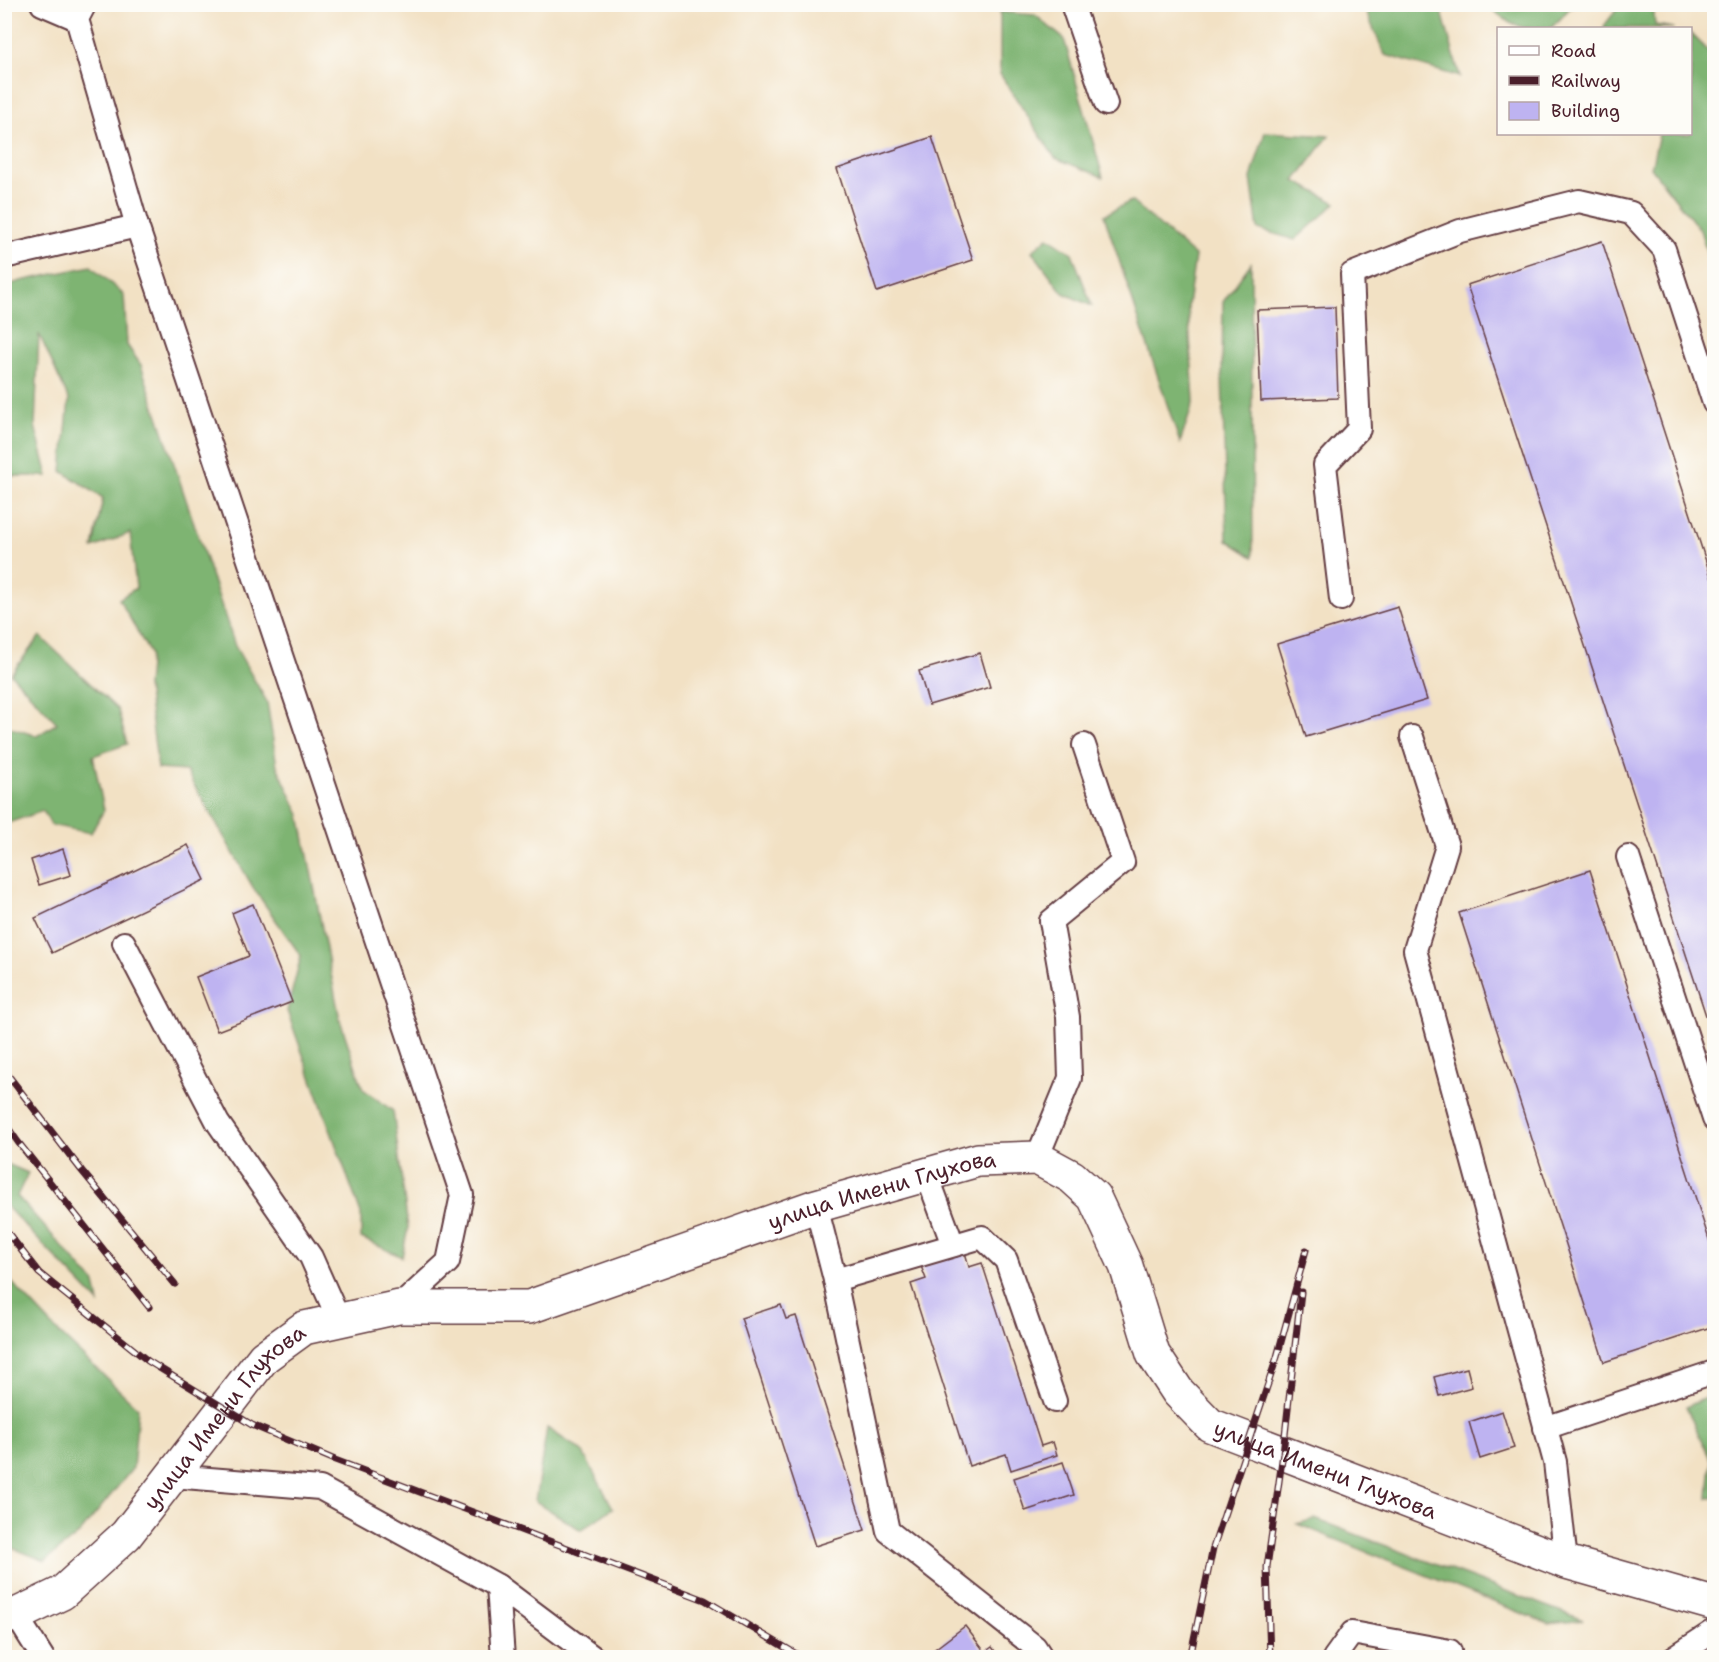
<svg xmlns="http://www.w3.org/2000/svg" width="1719" height="1662" font-family="'Shantell Sans',sans-serif">
<rect width="100%" height="100%" fill="#fdfcf7"/>
<filter id="ink" filterUnits="userSpaceOnUse"><feTurbulence type="fractalNoise" baseFrequency=".0167" numOctaves="2"/><feDisplacementMap in="SourceGraphic" scale="12" xChannelSelector="R" yChannelSelector="G"/><feConvolveMatrix kernelMatrix="1 2 1 2 8 2 1 2 1" color-interpolation-filters="sRGB"/></filter>
<filter id="wash" filterUnits="userSpaceOnUse"><feTurbulence type="fractalNoise" baseFrequency=".008" numOctaves="4" result="noise"/><feDisplacementMap in="SourceGraphic" scale="24" xChannelSelector="R" yChannelSelector="G"/><feGaussianBlur stdDeviation="1.35" result="paint"/><feColorMatrix in="noise" values="0 0 0 0 0 0 0 0 0 0 0 0 0 0 0 0 0 1.4 0 .05"/><feComposite in="paint" operator="in"/></filter>
<g filter="url(#wash)">
<rect width="100%" height="100%" fill="#f2e1c4"/>
<g fill="#7eb472" stroke="#646a4e" stroke-width="1.5">
<polygon points="1653,4 1655,25 1674,28 1604,28 1604,26 1620,5"/>
<polygon points="1363,5 1440,5 1460,77 1385,55"/>
<polygon points="1486,5 1573,5 1551,28 1525,28 1510,23"/>
<polygon points="1000,12 1035,15 1064,39 1103,177 1055,158 1000,74"/>
<polygon points="1691,33 1709,52 1714,83 1714,276 1700,230 1651,168 1659,134 1690,134"/>
<polygon points="1265,132 1329,136 1295,181 1336,203 1295,240 1258,229 1251,178"/>
<polygon points="1131,201 1195,256 1188,306 1194,401 1180,443 1104,215"/>
<polygon points="1048,237 1072,253 1092,306 1063,293 1032,251"/>
<polygon points="1251,263 1253,557 1227,540 1222,375 1223,302"/>
<polygon points="91,266 124,295 127,345 141,365 235,646 267,702 277,766 300,815 340,1020 363,1089 393,1111 408,1228 402,1257 361,1238 361,1214 287,1011 301,956 254,889 186,771 158,769 147,686 150,654 119,599 136,588 130,533 93,548 103,498 62,471 69,400 39,334 35,426 48,476 8,476 5,472 5,286 21,281"/>
<polygon points="40,636 118,710 127,744 93,756 104,810 91,833 51,825 43,811 5,824 5,726 37,736 57,723 11,674"/>
<polygon points="5,1163 28,1173 17,1196 95,1283 99,1303 5,1205"/>
<polygon points="4,1274 60,1334 138,1408 133,1468 80,1533 45,1561 5,1545"/>
<polygon points="1714,1394 1714,1498 1708,1498 1711,1461 1686,1407"/>
<polygon points="547,1428 582,1451 613,1508 581,1530 535,1501"/>
<polygon points="1315,1519 1583,1620 1549,1624 1297,1524"/>
</g>
<g id="blocks">
<g fill="#beb3f1">
<polygon points="932,137 973,260 877,292 837,169"/>
<polygon points="1602,241 1714,586 1714,1040 1467,285"/>
<polygon points="1335,307 1338,398 1261,401 1257,310"/>
<polygon points="1398,607 1427,700 1306,737 1277,644"/>
<polygon points="980,653 990,687 929,705 919,671"/>
<polygon points="188,845 205,880 52,953 35,918"/>
<polygon points="63,849 71,875 39,885 31,860"/>
<polygon points="1590,870 1714,1255 1714,1326 1604,1362 1459,913"/>
<polygon points="253,904 292,1002 217,1031 196,977 249,956 232,913"/>
<polygon points="965,1252 969,1267 982,1263 1041,1446 1053,1442 1057,1455 1011,1470 1006,1454 969,1466 911,1284 926,1279 921,1266"/>
<polygon points="781,1305 786,1319 796,1316 865,1530 815,1546 741,1318"/>
<polygon points="1467,1368 1472,1387 1439,1396 1434,1377"/>
<polygon points="1502,1411 1514,1448 1480,1459 1469,1422"/>
<polygon points="1063,1462 1074,1495 1025,1511 1014,1478"/>
<polygon points="965,1626 985,1652 992,1647 1000,1658 923,1658"/>
</g>
</g>
</g>
<g filter="url(#ink)">
<use href="#blocks" fill-opacity="0" stroke="#633c42" stroke-width="1.5"/>
<g fill="none" stroke-linecap="round" stroke-linejoin="round">
<g stroke="#633c42" stroke-width="26">
<g id="service">
<polyline points="42,4 77,19"/>
<polyline points="85,4 77,19 137,226 462,1195 448,1262 399,1307"/>
<polyline points="1072,4 1106,104"/>
<polyline points="4,257 137,226"/>
<polyline points="1341,599 1325,465 1359,429 1352,274 1460,231 1579,201 1631,213 1664,249 1714,403"/>
<polyline points="1412,737 1447,846 1415,950 1555,1462 1566,1562"/>
<polyline points="1628,857 1714,1119"/>
<polyline points="124,943 218,1123 311,1257 339,1320"/>
<polyline points="1037,1158 1070,1078 1068,1017 1051,921 1123,862 1084,745"/>
<polyline points="927,1175 953,1245"/>
<polyline points="816,1206 835,1280 888,1531 1035,1647 1042,1658"/>
<polyline points="835,1280 982,1237 1006,1260 1055,1401"/>
<polyline points="1545,1428 1714,1372"/>
<polyline points="172,1476 320,1488 498,1586 594,1658"/>
<polyline points="498,1586 503,1658"/>
<polyline points="16,1615 43,1658"/>
<polyline points="1334,1658 1352,1633 1450,1651"/>
<polyline points="1673,1658 1714,1631"/>
</g>
</g>
<g stroke="#633c42" stroke-width="36">
<g id="minor">
<path id="s1" d="M4 1617 16 1615 62 1593 126 1535 264 1357 304 1328 399 1307H529L816 1206 978 1160 1037 1158 1072 1177 1094 1197 1126 1266 1153 1354 1178 1392 1210 1425 1566 1562 1714 1604"/>
</g>
</g>
<use href="#service" stroke="#fff" stroke-width="22"/>
<use href="#minor" stroke="#fff" stroke-width="33"/>
<g stroke="#4a1f2b" stroke-width="7">
<g id="rail">
<polyline points="4,1070 82,1171 175,1284"/>
<polyline points="4,1122 18,1142 149,1307"/>
<polyline points="4,1228 39,1273 148,1361 252,1425 335,1460 705,1600 803,1658"/>
<polyline points="1190,1658 1213,1548 1277,1357 1306,1250"/>
<polyline points="1270,1658 1267,1567 1283,1453 1301,1292"/>
</g>
</g>
<use href="#rail" stroke="#fdfcf7" stroke-width="4.5" stroke-dasharray="14" stroke-linecap="butt"/>
</g>
</g>
<g text-anchor="middle" stroke-width="4.5" stroke-linejoin="round" paint-order="stroke">
<g font-size="22" fill="#4a1f2b" stroke="#fdfcf7">
<text dy="8" stroke="none"><textPath href="#s1" startOffset="1024">улица Имени Глухова</textPath></text>
<text dy="8" stroke="none"><textPath href="#s1" startOffset="304">улица Имени Глухова</textPath></text>
<text dy="8" stroke="none"><textPath href="#s1" startOffset="1636">улица Имени Глухова</textPath></text>
</g>
</g>
<rect width="1719" height="1662" fill="none" stroke="#fdfcf7" stroke-width="24"/>
<rect x="1497" y="27" width="195" height="108" fill="#fdfcf7" stroke="#b5a4a5" stroke-width="1.5"/>
<rect x="1509" y="46" width="30" height="9" fill="#ffffff" stroke="#b5a4a5" stroke-width="1.5"/>
<text x="1551" y="57" font-size="18" fill="#4a1f2b">Road</text>
<rect x="1509" y="76" width="30" height="9" fill="#4a1f2b" stroke="#b5a4a5" stroke-width="1.5"/>
<text x="1551" y="87" font-size="18" fill="#4a1f2b">Railway</text>
<rect x="1509" y="102" width="30" height="18" fill="#beb3f1" stroke="#b5a4a5" stroke-width="1.5"/>
<text x="1551" y="117" font-size="18" fill="#4a1f2b">Building</text>
</svg>
